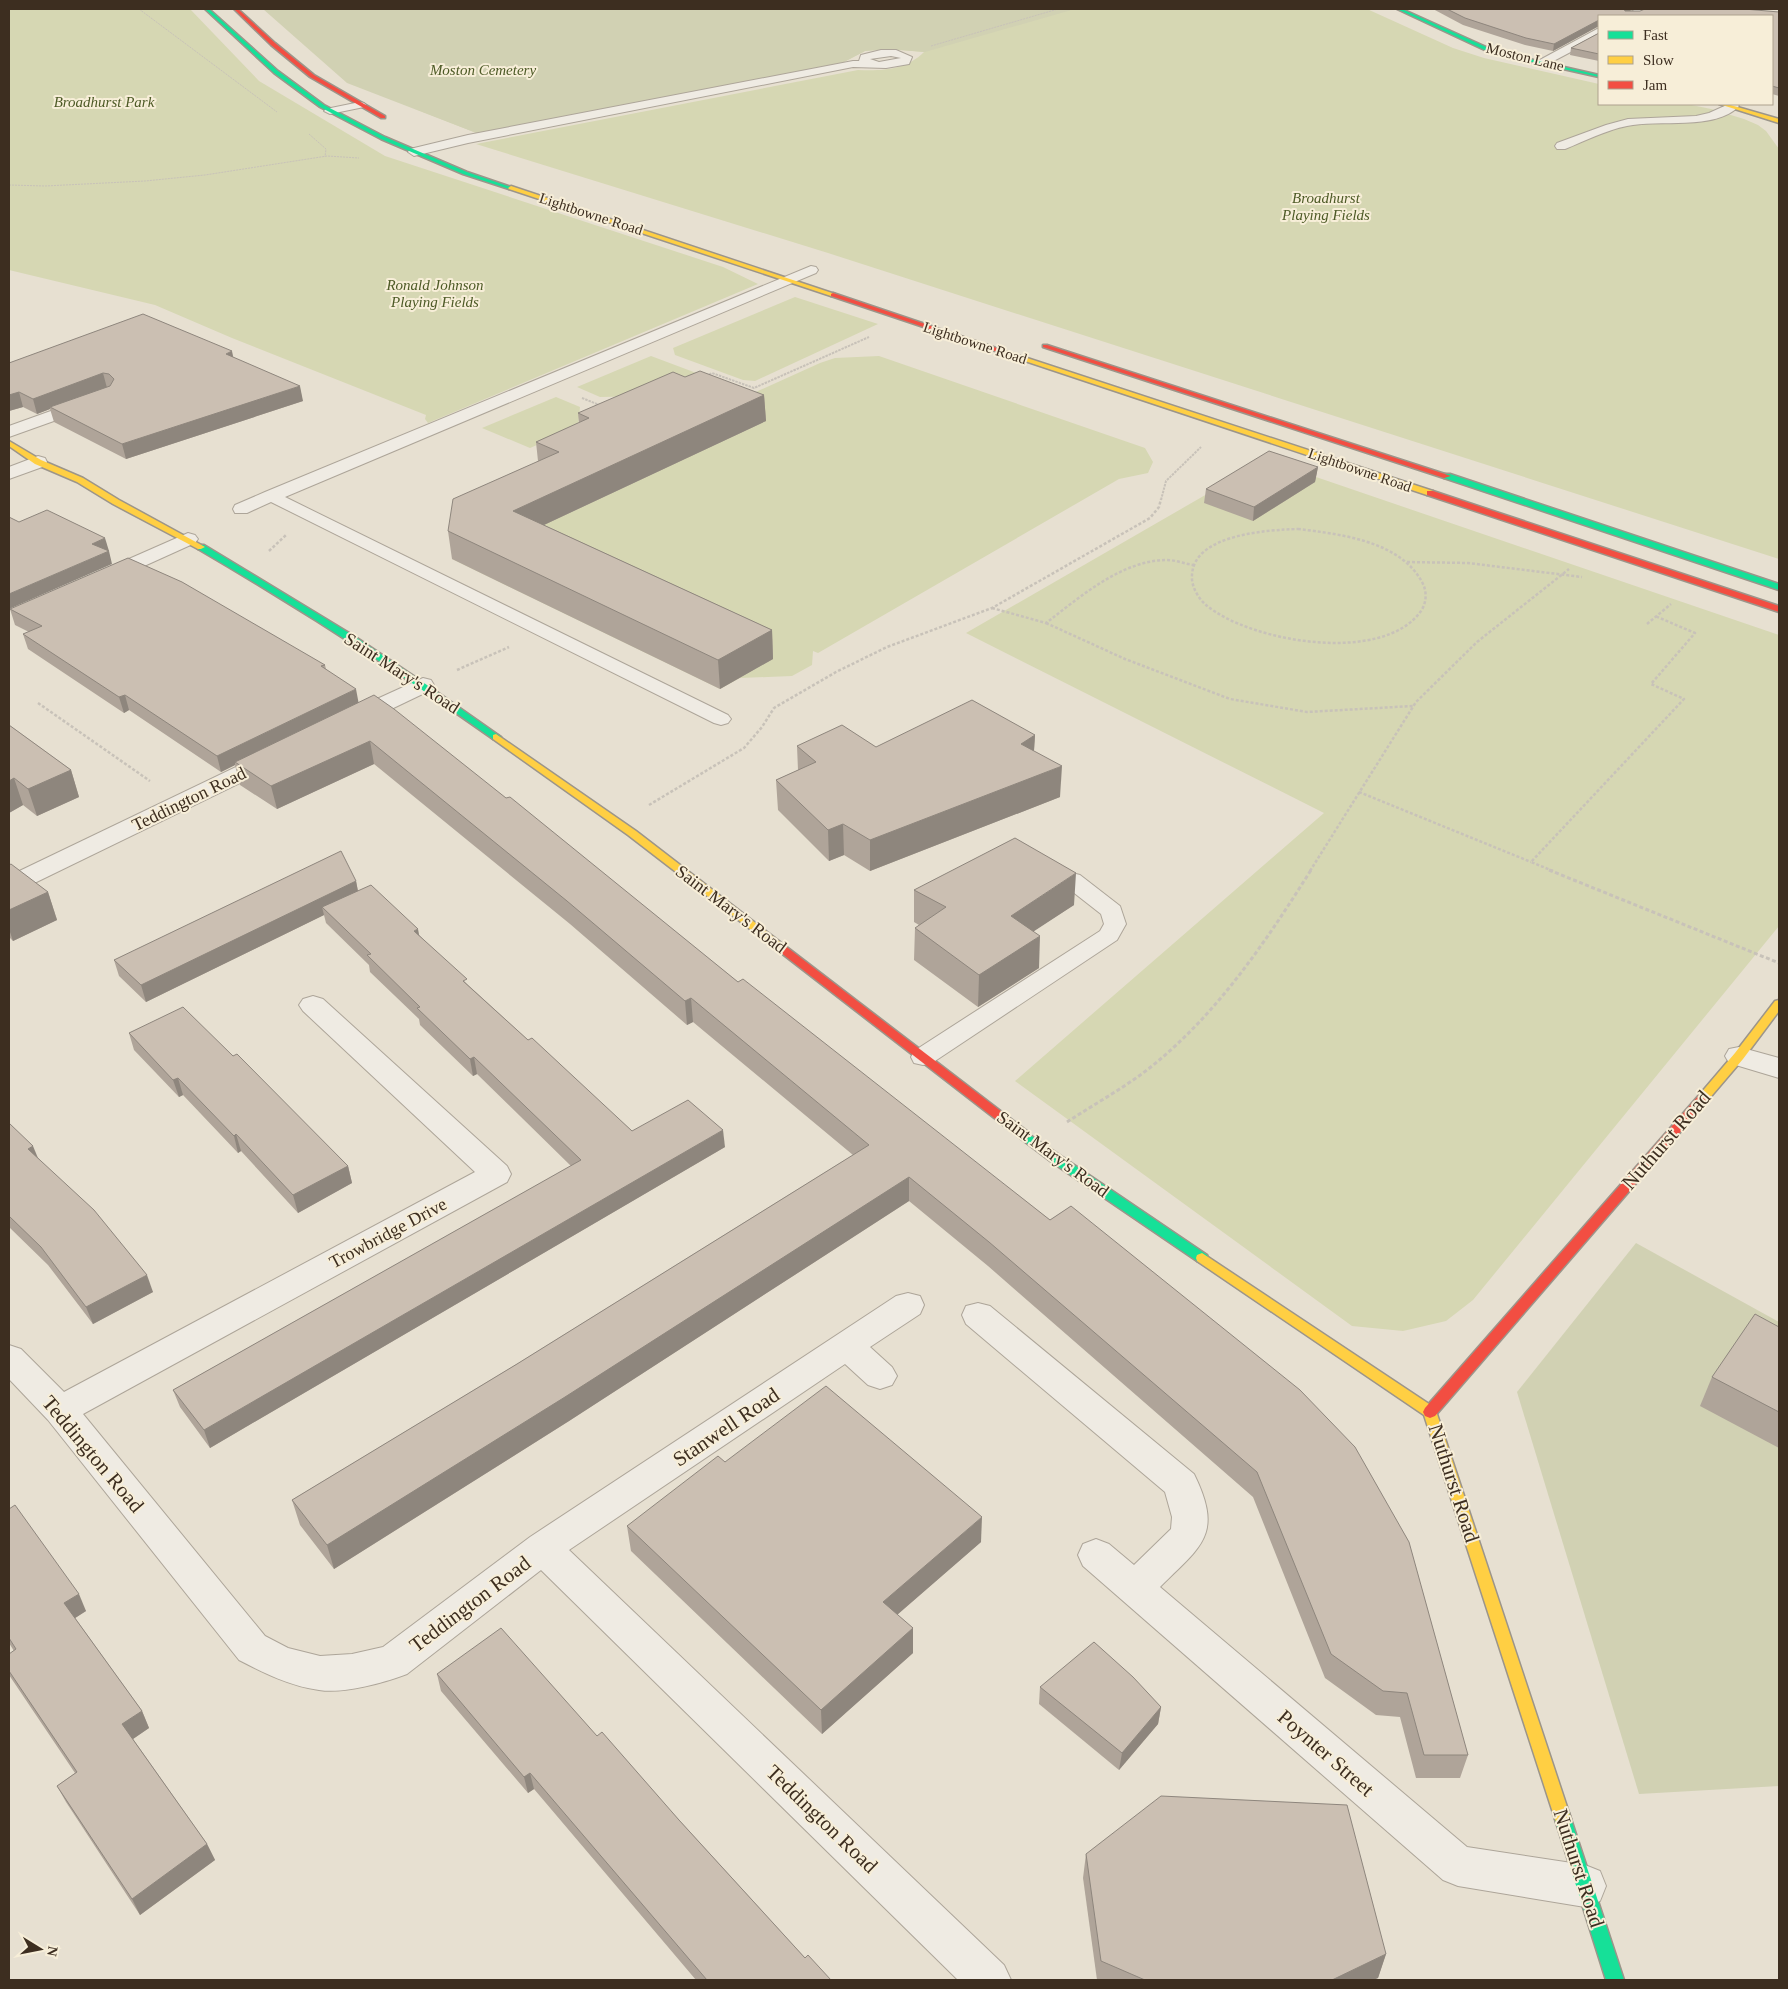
<svg xmlns="http://www.w3.org/2000/svg" width="1788" height="1989" font-family="'Times New Roman',serif">
<rect width="100%" height="100%" fill="#e7e0d1"/>
<g fill="#d6d7b3">
<polygon points="9,9 190,9 259,81 385,156 723,267 758,284 428,423 425,419 426,415 232,338 155,305 9,270"/>
<path d="M955 9H1367L1453 48 1484 58 1599 84V104H1687L1711 109 1744 119 1758 125 1766 131 1779 149V559L828 253 476 144 858 70C883 71 906 70 924 52L888 49 865 51 844 62 479 134 418 110 523 92Z"/>
<polygon points="795,297 878,324 755,381 743,380 675,355 673,348"/>
<polygon points="651,356 699,374 649,396 600,397 577,387"/>
<polygon points="879,356 1145,448 1153,462 1148,473 1119,479 818,653 813,651 812,665 792,676 740,678 720,689 452,559 457,527 820,363 835,358"/>
<polygon points="556,397 580,407 578,427 530,448 482,428"/>
<polygon points="1266,460 1779,635 1779,926 1473,1300 1446,1321 1403,1331 1352,1326 1015,1081 1324,813 966,633"/>
</g>
<g fill="#d1d1b3">
<polygon points="263,9 1075,9 925,52 888,49 865,51 844,62 479,134 347,83"/>
<polygon points="1636,1243 1779,1322 1779,1786 1639,1794 1517,1392"/>
</g>
<g fill="none" stroke-linecap="round" stroke-linejoin="round">
<g stroke="#ada599" stroke-width="2">
<g id="lane">
<path d="M881 50H896L912 57 909 64 886 68 853 67 468 143 414 156 408 152 410 149 468 135 853 61H859L861 55ZM891 56 901 58 879 62 870 59Z"/>
<polygon points="360,102 364,103 366,105 364,107 330,114 324,111 326,109"/>
<path d="M1729 104H1737L1739 106C1716 131 1657 119 1627 126 1606 130 1585 141 1565 149H1557L1555 146 1557 143 1606 125 1628 119 1696 116 1709 113Z"/>
<polygon points="811,266 816,267 818,270 816,273 285,497 728,715 731,719 728,723 721,725 714,723 271,502 247,513 235,513 233,509 235,505 265,492"/>
<polygon points="1072,873 1080,875 1120,906 1126,924 1117,940 932,1063 923,1065 914,1063 911,1057 914,1051 1100,931 1104,924 1101,914 1064,885 1061,880 1064,875"/>
</g>
</g>
<g stroke="#ada599" stroke-width="2">
<g id="street">
<polygon points="1636,9 1651,9 1639,16 1624,16"/>
<polygon points="1599,28 1599,37 1546,65 1538,65 1536,62"/>
<polygon points="87,398 93,399 96,403 93,407 9,437 9,426"/>
<polygon points="38,456 45,458 47,462 45,466 9,479 9,467"/>
<polygon points="188,533 195,535 198,539 195,543 111,581 104,583 97,581 94,577 97,573"/>
<polygon points="423,678 431,680 434,685 431,690 360,724 352,726 344,724 340,719 344,714"/>
<polygon points="271,752 279,754 283,759 279,764 18,891 9,894 9,876 263,754"/>
<path d="M313 996 323 999 507 1166 511 1174 507 1182 83 1414 265 1636 288 1648 320 1656 352 1654 383 1647 530 1537 896 1296 908 1293 920 1296 924 1305 920 1314 870 1347 892 1367 897 1376 892 1385 880 1389 868 1385 845 1364 569 1550 1004 1965 1011 1980H958L541 1570 407 1674C383 1683 344 1694 319 1690 290 1686 264 1673 239 1660L48 1420 9 1379V1345L21 1349 64 1392 475 1172 303 1011 299 1005 303 999Z"/>
<polygon points="1739,1047 1779,1058 1779,1078 1729,1063 1725,1056 1729,1049"/>
<path d="M978 1303 990 1306 1194 1474C1224 1535 1201 1546 1160 1587L1467 1847 1585 1865 1600 1871 1606 1886 1600 1901 1585 1907 1458 1886 1443 1880 1083 1566 1078 1555 1083 1544 1096 1539 1109 1544 1134 1565 1171 1529 1172 1517 1165 1492 966 1324 962 1315 966 1306Z"/>
</g>
</g>
<g stroke="#9c958a" stroke-width="3">
<g id="fast">
<polygon points="205,9 209,9 278,71 324,105 385,137 467,172 514,188 509,189 463,174 381,139 320,107 274,73"/>
<polygon points="1397,9 1402,9 1495,51 1599,75 1599,77 1491,53"/>
<polygon points="1444,474 1450,474 1779,584 1779,590 1444,478"/>
<path d="M198 545H204L354 636 427 685 501 737 499 739H493C397 671 299 608 198 549Z"/>
<polygon points="1024,1131 1207,1255 1208,1258 1207,1261 1202,1263 1197,1261 1053,1163 1020,1138 1018,1135 1020,1132"/>
<polygon points="1563,1811 1569,1813 1571,1819 1624,1980 1606,1980 1555,1819 1557,1813"/>
</g>
</g>
<g stroke="#9c958a" stroke-width="3">
<g id="slow">
<polygon points="1719,104 1727,104 1779,119 1779,123"/>
<polygon points="511,186 835,294 836,295 831,296 509,189 508,188"/>
<polygon points="1024,357 1433,491 1434,493 1427,495 1022,360 1020,359"/>
<polygon points="9,441 41,460 83,478 119,500 205,547 201,549 198,549 113,504 77,482 35,464 9,446"/>
<polygon points="496,734 636,831 784,945 785,947 784,949 776,949 628,835 493,739 493,735"/>
<polygon points="1779,1000 1779,1011 1743,1059 1708,1100 1700,1100 1698,1097 1700,1094 1735,1053 1775,1001"/>
<polygon points="1202,1253 1435,1408 1571,1819 1569,1825 1563,1827 1557,1825 1555,1819 1424,1415 1197,1261 1196,1258 1197,1255"/>
</g>
</g>
<g stroke="#9c958a" stroke-width="3">
<g id="jam">
<polygon points="234,9 238,9 275,43 314,75 385,116 385,118 381,118 310,77 271,45"/>
<polygon points="833,293 1026,358 1028,359 1022,360 831,296 831,294"/>
<polygon points="1043,345 1047,345 1451,476 1444,478 1043,347"/>
<polygon points="1427,491 1433,491 1779,606 1779,612 1427,495"/>
<polygon points="780,944 784,945 1028,1132 1030,1135 1028,1138 1020,1138 776,949 775,947"/>
<polygon points="1704,1093 1710,1097 1708,1100 1435,1416 1430,1418 1425,1416 1423,1412 1425,1408 1700,1094"/>
</g>
</g>
<g stroke="#c8c2b9" stroke-width="1" stroke-dasharray="2 1" stroke-linecap="butt">
<polyline points="139,9 277,112"/>
<polyline points="931,46 1058,9"/>
<polyline points="309,134 326,149 325,157"/>
<polyline points="9,185 45,186 145,181 205,175 327,156 359,158"/>
</g>
<g stroke="#c8c2b9" stroke-width="2" stroke-dasharray="2.5 1" stroke-linecap="butt">
<polyline points="706,376 712,373 754,388 869,337"/>
<polyline points="582,398 602,406"/>
<polyline points="1161,500 1166,481 1201,447"/>
</g>
<g stroke="#c8c2b9" stroke-width="2.5" stroke-dasharray="3 2" stroke-linecap="butt">
<path d="M1298 529C1340 534 1400 541 1422 582 1427 591 1427 602 1421 611 1383 665 1250 642 1206 605 1198 598 1191 586 1192 575 1194 534 1268 530 1298 529Z"/>
<polyline points="269,551 286,535"/>
<polyline points="1407,562 1468,563 1582,577"/>
<path d="M992 608 1046 623C1080 597 1122 560 1167 560 1176 560 1185 564 1194 565"/>
<polyline points="1046,623 1125,659 1230,699 1307,712 1413,706"/>
<polyline points="1647,624 1671,604"/>
<polyline points="457,670 509,647"/>
<polyline points="38,703 150,781"/>
<polyline points="1359,792 1531,862"/>
<polyline points="649,805 744,748 762,727 774,708 836,672 887,647 992,608 1150,518 1159,507 1161,499"/>
<polyline points="1310,871 1416,702 1477,642 1569,569"/>
<polyline points="1553,871 1531,862 1684,699 1651,684 1695,633 1655,616"/>
</g>
<g stroke="#c8c2b9" stroke-width="3" stroke-dasharray="4 2.5" stroke-linecap="butt">
<polyline points="1549,870 1779,963"/>
<path d="M1067 1122C1093 1105 1122 1089 1147 1070 1216 1016 1265 943 1311 870"/>
</g>
<use href="#lane" fill="#efebe3" fill-rule="evenodd"/>
<use href="#street" fill="#efebe3" fill-rule="evenodd"/>
<use href="#fast" fill="#16e098" fill-rule="evenodd"/>
<use href="#slow" fill="#ffcf43" fill-rule="evenodd"/>
<use href="#jam" fill="#f24e42" fill-rule="evenodd"/>
</g>
<g fill="#afa499">
<polygon points="1433,9 1633,9 1629,11 1779,12 1779,96 1772,94 1772,16 1599,16 1599,26 1553,51 1525,45 1463,25"/>
<polygon points="1599,33 1599,61 1570,55 1571,48"/>
<polygon points="233,357 303,401 126,459 54,422 50,409 37,414 23,407 9,411 9,363"/>
<polygon points="685,377 764,395 766,421 544,525 772,630 773,659 720,689 452,559 448,531 538,461 536,442 579,423 578,413"/>
<polygon points="1318,467 1315,482 1253,521 1204,503 1206,489"/>
<polygon points="10,609 325,665 326,669 359,703 506,798 738,982 1050,1220 1071,1206 1468,1755 1460,1778 1416,1778 1400,1717 1376,1715 1325,1678 1253,1497 988,1266 909,1201 569,1421 334,1569 300,1525 292,1500 517,1364 853,1155 693,1022 687,1025 570,924 374,764 277,809 240,785 235,765 221,772 129,710 124,713 28,649 23,634 29,632 15,625"/>
<polygon points="9,725 71,770 79,797 37,816 23,805 9,813"/>
<polygon points="1035,735 1034,751 1060,797 870,871 844,855 829,861 778,810 776,780 798,770 797,746 876,747"/>
<polygon points="9,865 48,892 57,920 13,941 9,937"/>
<polygon points="356,881 358,891 419,935 467,984 528,1040 632,1131 725,1147 210,1448 180,1407 173,1390 571,1166 477,1074 473,1076 420,1025 419,1019 370,972 369,965 326,923 324,915 146,1002 119,976 114,960"/>
<polygon points="914,890 1074,905 1033,931 1039,968 978,1007 914,960 915,928 919,925 914,922"/>
<polygon points="129,1033 233,1056 348,1166 352,1183 298,1213 241,1151 238,1153 183,1095 179,1097 134,1050"/>
<polygon points="9,1123 39,1159 153,1292 93,1324 48,1265 9,1227"/>
<polygon points="1779,1327 1779,1448 1700,1406 1712,1377"/>
<polygon points="725,1462 981,1542 897,1615 913,1628 913,1653 822,1734 631,1551 627,1526"/>
<polygon points="9,1509 86,1611 75,1618 142,1711 149,1728 133,1739 207,1844 215,1860 140,1915 66,1802 57,1786 75,1773 9,1675 9,1654 14,1651 9,1643"/>
<polygon points="437,1674 597,1736 679,1820 805,1958 831,1980 696,1980 534,1789 528,1793 441,1691"/>
<polygon points="1040,1687 1161,1707 1158,1724 1119,1770 1039,1704"/>
<polygon points="1086,1854 1386,1954 1378,1978 1373,1980 1097,1980 1083,1878"/>
</g>
<g fill="#8e867d">
<polygon points="1624,9 1633,9 1622,16"/>
<polygon points="1599,20 1599,26 1553,51 1554,44"/>
<polygon points="232,351 235,366 226,354"/>
<polygon points="103,373 107,388 50,407 50,409 37,414 33,399"/>
<polygon points="300,386 303,401 126,459 122,444"/>
<polygon points="19,392 23,407 9,411 9,395"/>
<polygon points="764,395 766,421 516,538 513,511"/>
<polygon points="1318,467 1315,482 1253,521 1254,507"/>
<polygon points="105,538 109,551 95,557 92,544"/>
<polygon points="109,551 112,564 9,609 9,594"/>
<polygon points="772,630 773,659 720,689 718,660"/>
<polygon points="356,689 359,705 235,762 235,765 221,772 217,756"/>
<polygon points="125,695 129,710 124,713 119,697"/>
<polygon points="1035,735 1033,765 1021,744"/>
<polygon points="370,741 374,764 277,809 271,786"/>
<polygon points="1062,766 1060,797 870,871 870,840"/>
<polygon points="71,770 79,797 37,816 28,789"/>
<polygon points="14,778 23,805 9,813 9,781"/>
<polygon points="843,824 844,855 829,861 828,830"/>
<polygon points="1076,873 1074,905 1010,947 1011,916"/>
<polygon points="356,881 359,897 322,907 324,915 146,1002 141,985"/>
<polygon points="48,892 57,920 13,941 9,929 9,910"/>
<polygon points="418,929 421,945 414,931"/>
<polygon points="1040,936 1039,968 978,1007 979,975"/>
<polygon points="691,998 693,1022 687,1025 685,1001"/>
<polygon points="474,1057 477,1074 473,1076 470,1059"/>
<polygon points="178,1078 183,1095 179,1097 173,1080"/>
<polygon points="723,1130 725,1147 210,1448 204,1430"/>
<polygon points="236,1134 241,1151 238,1153 234,1136"/>
<polygon points="33,1146 40,1163 28,1149"/>
<polygon points="348,1166 352,1183 298,1213 293,1195"/>
<polygon points="909,1177 909,1201 569,1421 334,1569 327,1545"/>
<polygon points="147,1275 153,1292 93,1324 86,1307"/>
<polygon points="982,1517 981,1542 883,1627 883,1602"/>
<polygon points="79,1594 86,1611 72,1620 64,1603"/>
<polygon points="913,1628 913,1653 822,1734 821,1710"/>
<polygon points="1161,1707 1158,1724 1119,1770 1122,1753"/>
<polygon points="142,1711 149,1728 130,1741 122,1724"/>
<polygon points="530,1773 534,1789 528,1793 524,1777"/>
<polygon points="207,1844 215,1860 140,1915 132,1899"/>
<polygon points="1386,1954 1378,1978 1373,1980 1332,1980"/>
</g>
<g fill="#cbbfb2" stroke="#8e867d">
<polygon points="1447,9 1624,9 1625,11 1640,11 1645,9 1744,9 1779,12 1779,88 1772,86 1772,16 1599,16 1599,20 1554,44 1526,38 1465,18"/>
<polygon points="1599,33 1599,54 1571,48"/>
<polygon points="143,314 232,351 226,354 300,386 122,444 50,407 110,386 114,379 109,374 103,373 33,399 19,392 9,395 9,363"/>
<polygon points="700,371 764,395 513,511 772,630 718,660 448,531 453,499 559,452 536,442 589,418 578,413 673,372 685,377"/>
<polygon points="1269,451 1318,467 1254,507 1206,489"/>
<polygon points="47,510 105,538 92,544 109,551 9,594 9,517 19,522"/>
<polygon points="128,558 182,582 325,665 321,666 356,689 217,756 125,695 119,697 23,634 42,626 10,609"/>
<polygon points="374,695 394,709 506,798 510,797 738,982 743,979 1050,1220 1071,1206 1300,1390 1355,1447 1409,1542 1468,1755 1424,1755 1407,1693 1383,1691 1331,1654 1257,1472 989,1242 909,1177 565,1397 327,1545 292,1500 517,1364 869,1145 691,998 685,1001 567,901 370,741 271,786 235,762"/>
<polygon points="972,700 1035,735 1021,744 1062,766 870,840 843,824 828,830 776,780 816,762 797,746 842,725 876,747"/>
<polygon points="9,725 71,770 28,789 14,778 9,781"/>
<polygon points="1015,838 1076,873 1011,916 1040,936 979,975 915,928 946,907 914,890"/>
<polygon points="341,851 356,881 141,985 114,960"/>
<polygon points="11,864 48,892 9,910 9,865"/>
<polygon points="371,885 418,929 414,931 467,979 463,981 528,1040 532,1038 632,1131 688,1100 723,1130 204,1430 173,1390 581,1160 474,1057 470,1059 417,1008 420,1007 367,955 371,954 322,907"/>
<polygon points="183,1007 233,1056 237,1054 348,1166 293,1195 236,1134 234,1136 178,1078 173,1080 129,1033"/>
<polygon points="9,1123 33,1146 28,1149 94,1210 147,1275 86,1307 41,1247 9,1216"/>
<polygon points="1755,1314 1779,1327 1779,1412 1712,1377"/>
<polygon points="826,1386 982,1517 883,1602 913,1628 821,1710 627,1526 718,1456 725,1462"/>
<polygon points="15,1505 79,1594 64,1603 142,1711 122,1724 207,1844 132,1899 57,1786 77,1772 9,1671 9,1654 16,1649 9,1638 9,1509"/>
<polygon points="501,1628 597,1736 602,1732 679,1820 805,1958 808,1955 831,1980 707,1980 530,1773 524,1777 437,1674"/>
<polygon points="1094,1642 1133,1677 1161,1707 1122,1753 1040,1687"/>
<polygon points="1161,1796 1347,1805 1386,1954 1332,1980 1145,1980 1101,1961 1086,1854"/>
</g>
<g text-anchor="middle" stroke-width="4" stroke-linejoin="round" paint-order="stroke">
<g font-size="15" fill="#3d2e20" stroke="#f7eed8">
<text transform="translate(1525 57) rotate(14)" y="5">Moston Lane</text>
<text transform="translate(591 214) rotate(18)" y="5">Lightbowne Road</text>
<text transform="translate(975 343) rotate(18)" y="5">Lightbowne Road</text>
<text transform="translate(1360 470) rotate(19)" y="5">Lightbowne Road</text>
</g>
<g font-size="15" font-style="italic" fill="#4d5a26" stroke="#f7eed8">
<text x="483" y="75">Moston Cemetery</text>
<text x="104" y="107">Broadhurst Park</text>
<text x="1326" y="203">Broadhurst<tspan x="1326" dy="17">Playing Fields</tspan></text>
<text x="435" y="290">Ronald Johnson<tspan x="435" dy="17">Playing Fields</tspan></text>
</g>
<g font-size="18" fill="#3d2e20" stroke="#f7eed8">
<text transform="translate(402 673) rotate(33)" y="6">Saint Mary's Road</text>
<text transform="translate(189 799) rotate(-26)" y="6">Teddington Road</text>
<text transform="translate(731 909) rotate(37)" y="6">Saint Mary's Road</text>
<text transform="translate(1053 1154) rotate(36)" y="6">Saint Mary's Road</text>
<text transform="translate(388 1233) rotate(-28)" y="6">Trowbridge Drive</text>
</g>
<g font-size="21" fill="#3d2e20" stroke="#f7eed8">
<text transform="translate(1666 1140) rotate(-49)" y="7">Nuthurst Road</text>
<text transform="translate(726 1427) rotate(-34)" y="7">Stanwell Road</text>
<text transform="translate(93 1454) rotate(50)" y="7">Teddington Road</text>
<text transform="translate(1454 1483) rotate(72)" y="7">Nuthurst Road</text>
<text transform="translate(470 1604) rotate(-37)" y="7">Teddington Road</text>
<text transform="translate(1326 1753) rotate(41)" y="7">Poynter Street</text>
<text transform="translate(822 1819) rotate(44)" y="7">Teddington Road</text>
<text transform="translate(1579 1868) rotate(72)" y="7">Nuthurst Road</text>
</g>
</g>
<rect width="1788" height="1989" fill="none" stroke="#3d2e20" stroke-width="20"/>
<rect x="1598" y="15" width="175" height="90" fill="#f7eed8" stroke="#ada18e"/>
<rect x="1608" y="31" width="25" height="8" fill="#16e098" stroke="#ada18e"/>
<text x="1643" y="40" font-size="15" fill="#3d2e20">Fast</text>
<rect x="1608" y="56" width="25" height="8" fill="#ffcf43" stroke="#ada18e"/>
<text x="1643" y="65" font-size="15" fill="#3d2e20">Slow</text>
<rect x="1608" y="81" width="25" height="8" fill="#f24e42" stroke="#ada18e"/>
<text x="1643" y="90" font-size="15" fill="#3d2e20">Jam</text>
<g transform="translate(40 1949) rotate(100)" stroke="#f7eed8" stroke-width="4" paint-order="stroke">
<path d="M0-4L9 19L0 12L-9 19Z" fill="#3d2e20"/>
<text y="-8" font-size="14" font-weight="bold" text-anchor="middle" fill="#3d2e20">N</text>
</g>
</svg>
